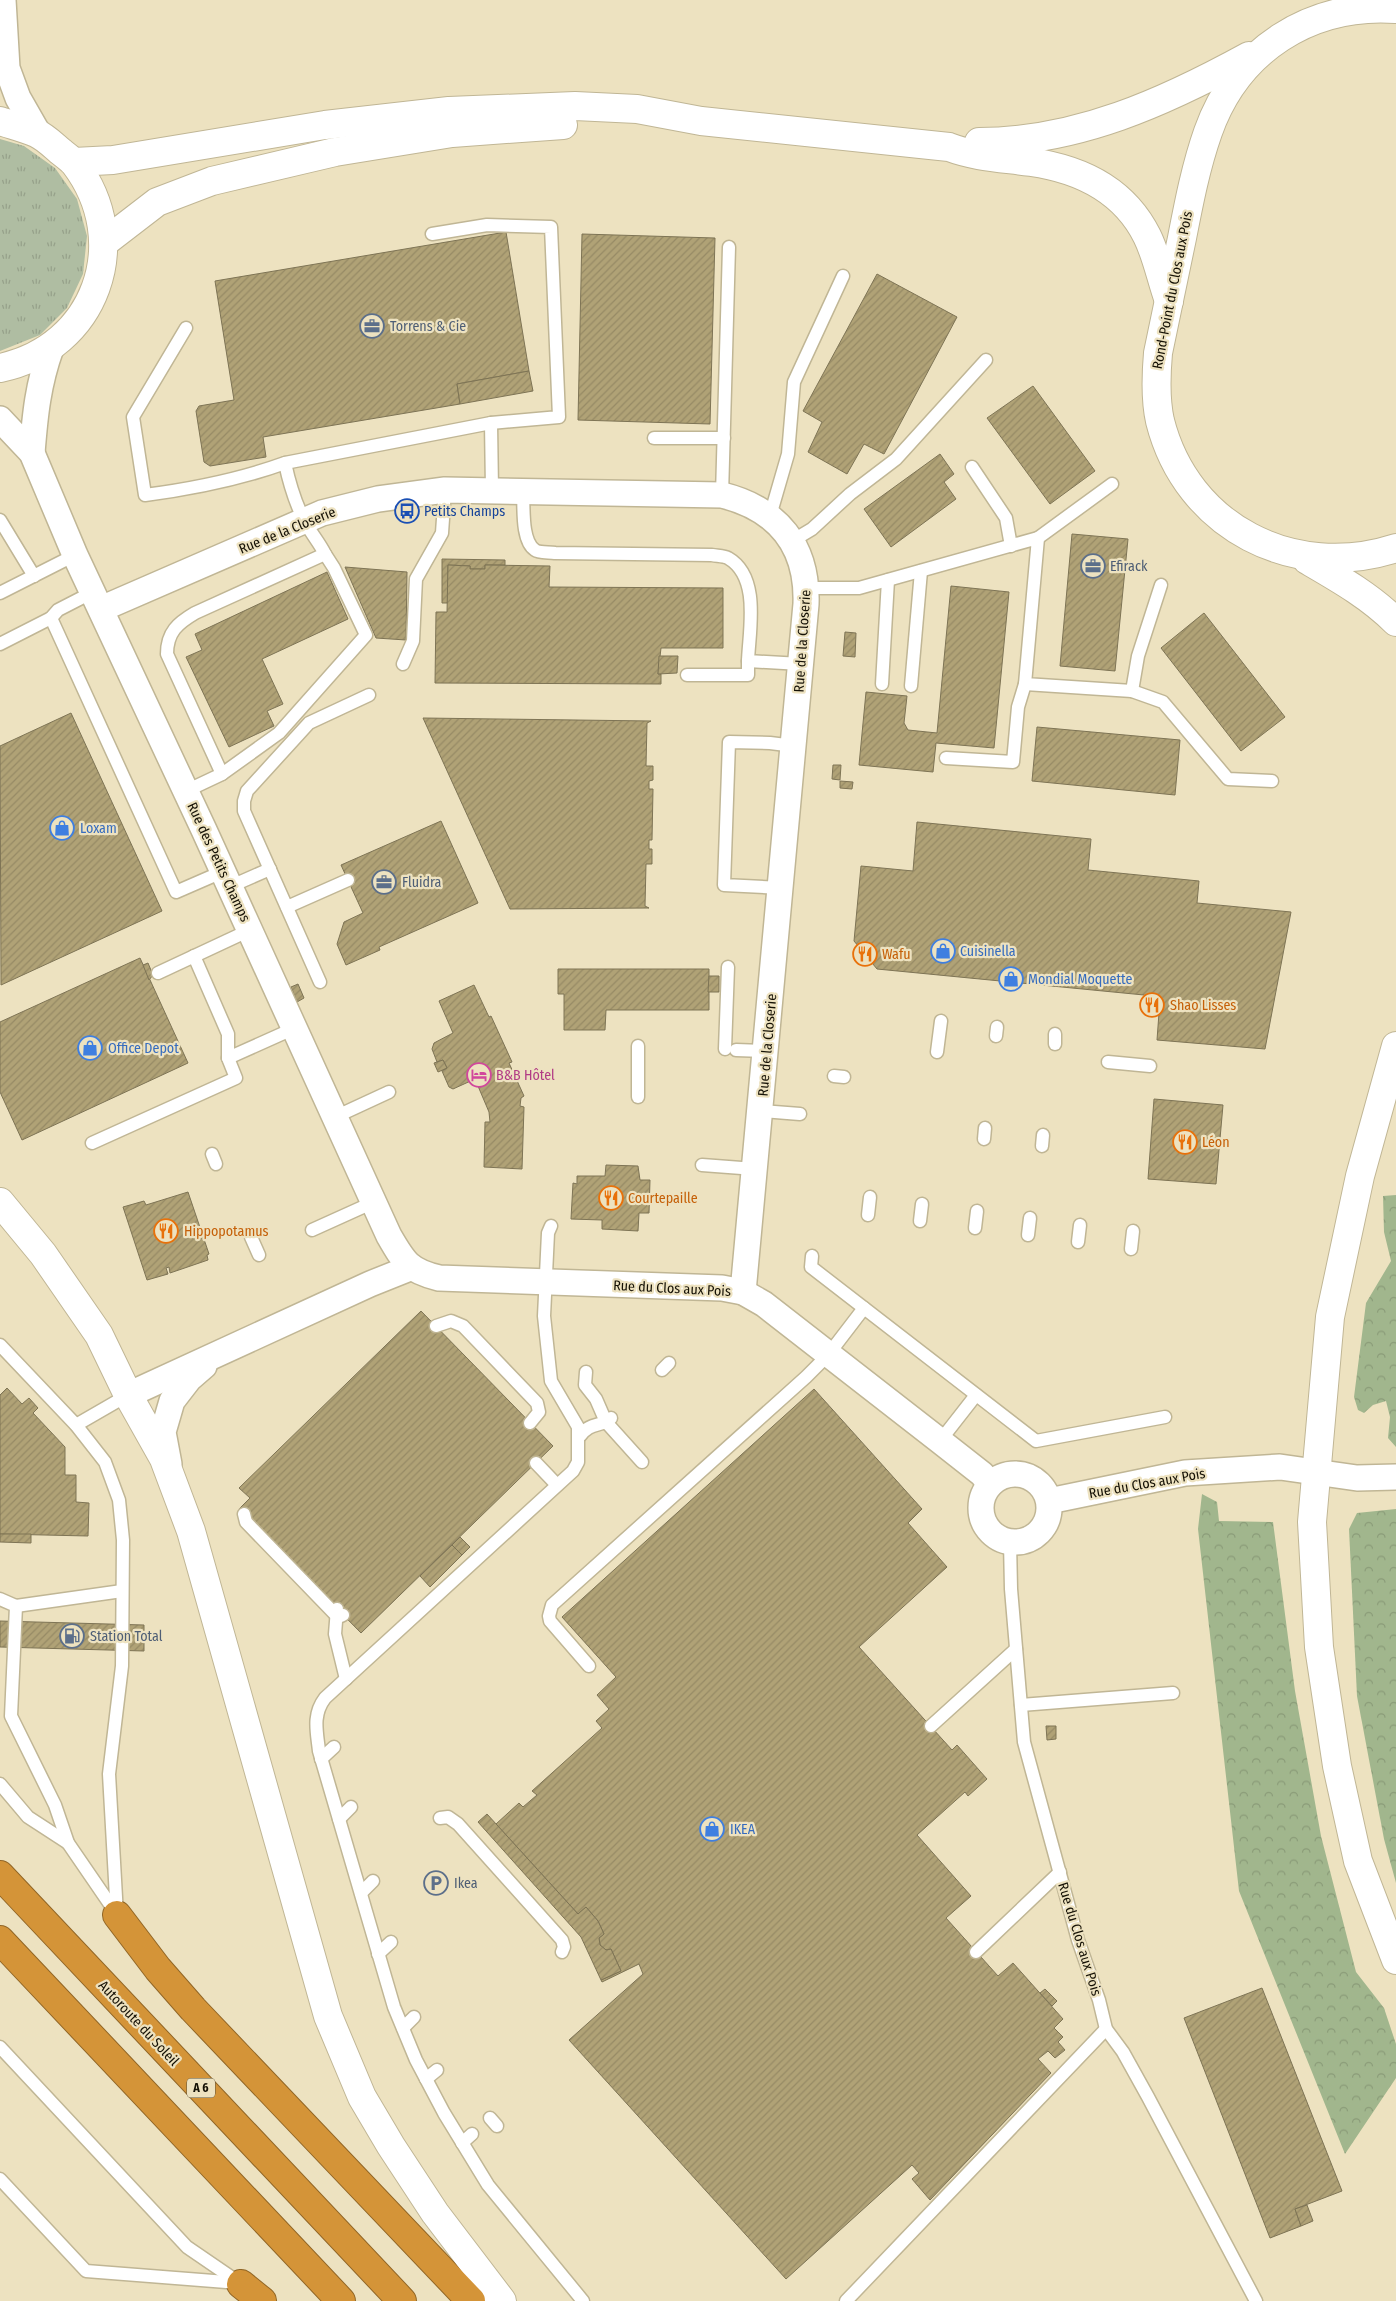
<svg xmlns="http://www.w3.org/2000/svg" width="1396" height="2301" font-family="'Fira Sans Condensed',sans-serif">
<defs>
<pattern id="grass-tufts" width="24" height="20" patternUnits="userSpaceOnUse" patternTransform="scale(1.25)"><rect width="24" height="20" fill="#afbda2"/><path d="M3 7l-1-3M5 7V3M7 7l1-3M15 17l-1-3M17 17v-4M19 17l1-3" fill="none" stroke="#96a18a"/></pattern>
<pattern id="forest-crowns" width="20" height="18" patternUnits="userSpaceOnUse" patternTransform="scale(1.25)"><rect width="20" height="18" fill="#a1b68d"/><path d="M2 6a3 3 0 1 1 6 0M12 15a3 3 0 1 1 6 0" fill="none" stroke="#8a9b78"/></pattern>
<pattern id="building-hatch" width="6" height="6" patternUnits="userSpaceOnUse" patternTransform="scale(1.25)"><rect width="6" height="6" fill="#b0a276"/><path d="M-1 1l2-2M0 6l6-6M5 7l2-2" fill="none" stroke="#968a65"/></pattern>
</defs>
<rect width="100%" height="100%" fill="#ede2c0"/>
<polygon fill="url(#grass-tufts)" points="0,139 24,146 55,168 77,199 87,236 83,274 67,308 40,335 0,351"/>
<g fill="url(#forest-crowns)">
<polygon points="1396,1195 1396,1447 1388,1438 1390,1417 1386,1401 1373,1405 1364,1413 1358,1410 1354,1397 1366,1303 1391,1261 1384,1232 1383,1196"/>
<polygon points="1202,1494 1217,1502 1219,1521 1273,1522 1295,1691 1321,1836 1356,1972 1384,2008 1396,2044 1396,2078 1345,2154 1239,1891 1198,1529"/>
<polygon points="1396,1509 1396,1883 1384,1839 1357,1696 1349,1529 1357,1513"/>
</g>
<g fill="url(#building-hatch)" stroke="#7e7455">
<polygon points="506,232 529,371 457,384 460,404 263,437 266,457 210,466 204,462 196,411 199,406 234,400 215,281"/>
<polygon points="582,234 715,238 710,424 578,420"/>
<polygon points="877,274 957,317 884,454 864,444 847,474 808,452 822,422 803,411"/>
<polygon points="529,371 533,391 460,404 457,384"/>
<polygon points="1033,386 1095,471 1050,504 987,418"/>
<polygon points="940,454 954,474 944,482 956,499 891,547 864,509"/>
<polygon points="1072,534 1128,539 1115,671 1060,666"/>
<polygon points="442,559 505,560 505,565 485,565 485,569 470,569 470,566 448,565 448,603 442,603"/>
<polygon points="448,565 470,566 470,569 485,569 485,565 550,566 549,587 723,588 723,648 661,648 658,674 661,674 661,684 435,683 436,612 447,612"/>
<polygon points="345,567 407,572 406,640 376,638"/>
<polygon points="327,572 348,619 262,659 283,704 267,711 274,726 229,747 186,657 202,650 195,634"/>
<polygon points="951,586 1009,592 994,748 936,743 933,772 859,765 866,692 907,696 904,723 908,730 937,733"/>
<polygon points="1204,613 1285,717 1241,751 1161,648"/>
<polygon points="845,632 856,633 855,657 843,656"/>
<polygon points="659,656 678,656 677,673 658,674"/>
<polygon points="71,713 162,911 1,985 0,746"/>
<polygon points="423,718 651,721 647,723 646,766 653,766 653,780 649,781 649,789 653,789 652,840 649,840 649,849 652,849 652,864 646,864 645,906 649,908 510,909"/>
<polygon points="1037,727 1180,740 1175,795 1032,781"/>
<polygon points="833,765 841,765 840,780 832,779"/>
<polygon points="840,781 853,782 852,789 840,788"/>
<polygon points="441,821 478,903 379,947 380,950 346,965 337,944 344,922 363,913 341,865"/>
<polygon points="917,822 1091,839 1088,870 1199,881 1197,903 1291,912 1265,1049 1157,1040 1159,1013 1144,995 877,969 854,941 861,866 913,871"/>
<polygon points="140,958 188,1063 22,1140 0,1092 0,1022"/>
<polygon points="148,963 153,975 149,980 143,965"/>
<polygon points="558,969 709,969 709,1010 606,1010 605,1030 564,1030 564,994 558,994"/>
<polygon points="709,976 719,976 719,992 708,992"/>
<polygon points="298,984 304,998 297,1002 291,987"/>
<polygon points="474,985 489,1017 491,1016 512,1062 509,1063 524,1096 521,1098 520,1106 524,1107 522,1169 484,1167 485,1122 490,1122 489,1112 475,1079 453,1089 449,1087 442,1071 447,1068 443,1060 437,1062 432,1049 434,1043 453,1033 439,1001"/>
<polygon points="443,1060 447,1068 438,1072 434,1063"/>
<polygon points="1154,1099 1223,1105 1216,1184 1148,1179"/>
<polygon points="606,1165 638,1166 640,1180 650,1180 649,1213 639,1213 638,1231 602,1229 602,1220 571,1219 573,1183 577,1184 577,1176 605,1176"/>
<polygon points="188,1192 209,1254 207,1255 208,1260 170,1273 169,1267 166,1268 168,1274 147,1280 123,1207 144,1201 146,1205"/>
<polygon points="421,1311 553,1446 361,1633 239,1509 250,1498 239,1488"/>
<polygon points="7,1388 22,1404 29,1398 38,1408 33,1413 65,1447 65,1475 76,1475 76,1502 89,1503 88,1536 0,1534 0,1395"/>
<polygon points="814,1389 922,1509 908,1523 947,1567 859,1647 952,1750 957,1745 987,1779 968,1796 965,1792 917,1835 971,1896 946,1918 998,1976 1013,1963 1063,2019 1054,2028 1063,2037 1058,2042 1065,2050 1055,2058 1048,2051 1038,2059 1051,2073 930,2200 912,2179 919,2173 912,2165 786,2279 569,2040 643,1974 639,1964 602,1982 601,1980 621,1971 611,1949 606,1950 600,1945 599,1938 604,1934 598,1921 586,1907 578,1914 496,1824 519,1803 523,1807 537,1795 532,1791 602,1728 596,1721 609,1709 597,1695 616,1677 562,1617"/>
<polygon points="0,1534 31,1534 31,1543 0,1542"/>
<polygon points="460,1537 470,1547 462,1555 452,1545"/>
<polygon points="452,1545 462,1555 430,1587 420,1576"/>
<polygon points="0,1621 144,1625 144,1651 0,1647"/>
<polygon points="1046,1726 1056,1726 1056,1739 1047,1740"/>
<polygon points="487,1814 578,1914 586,1907 598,1921 604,1934 599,1938 600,1945 606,1950 611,1949 621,1971 601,1980 581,1937 478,1822"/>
<polygon points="1262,1988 1342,2191 1295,2209 1301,2226 1270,2238 1184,2018"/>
<polygon points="1045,1989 1057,2001 1052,2006 1040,1993"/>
<polygon points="1307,2205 1313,2221 1301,2226 1295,2209"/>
</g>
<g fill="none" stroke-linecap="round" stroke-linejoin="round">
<g stroke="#c0b695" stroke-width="15">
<g id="lane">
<path d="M186 328 133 417 145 495C191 489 241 479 285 463L491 423 559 417 551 227 487 225 432 234"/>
<polyline points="491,423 492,490"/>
<polyline points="654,438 724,438"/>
<polyline points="972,467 1006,518 1011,546"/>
<path d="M523 491C524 506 521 541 535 550 539 553 549 552 555 553L712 555C717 556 724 556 728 558 761 577 749 631 748 661L801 664"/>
<polyline points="722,495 729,247"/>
<polyline points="770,516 788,454 794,382 843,276"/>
<polyline points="0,520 34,576"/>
<polyline points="1038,538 1112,484"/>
<polyline points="792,541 812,529 850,494 896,459 986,360"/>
<polyline points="807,588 859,588 1038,538 1025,684 1132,691 1163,702 1228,779 1272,781"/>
<polyline points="0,593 75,555"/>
<polyline points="51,618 176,892 222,872"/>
<polyline points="0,644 51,618 58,610 93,592"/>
<polyline points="403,664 413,641 416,579 442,533 445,490"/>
<polyline points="687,675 748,675 748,661"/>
<polyline points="882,684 888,580"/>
<polyline points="911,686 921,571"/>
<polyline points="1132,691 1138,656 1161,585"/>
<polyline points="946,758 1013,762 1018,707 1025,684"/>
<polyline points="222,774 279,733 366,635 334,568 325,554"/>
<path d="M186 791 222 774 167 654C167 632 178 623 195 613L325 554C319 542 310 532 304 520 295 502 289 482 285 463"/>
<polyline points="229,887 270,869"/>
<polyline points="781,888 724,885 729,742 770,743 794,746"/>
<polyline points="287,907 348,880"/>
<polyline points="158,973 250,930"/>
<polyline points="320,982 244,811 244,801 247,791 309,723 369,695"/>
<polyline points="996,1036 997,1027"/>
<polyline points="1055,1044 1055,1034"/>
<polyline points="725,1049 728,967"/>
<polyline points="736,1050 767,1051"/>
<polyline points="937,1052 941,1021"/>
<polyline points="228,1058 295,1028"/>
<polyline points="1108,1062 1150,1066"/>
<polyline points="834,1076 844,1077"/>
<polyline points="638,1097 638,1046"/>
<polyline points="761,1111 800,1114"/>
<polyline points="335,1117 389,1092"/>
<polyline points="984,1139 985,1128"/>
<polyline points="92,1143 236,1078 228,1058 228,1034 194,956"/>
<polyline points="1042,1146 1043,1135"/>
<polyline points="212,1154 216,1164"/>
<polyline points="702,1165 755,1169"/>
<polyline points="868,1215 870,1197"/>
<polyline points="920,1221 922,1204"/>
<path d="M551 1226 548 1233 544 1316 551 1381 578 1427V1462L573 1471 325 1698C312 1715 317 1732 319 1751L394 2007 416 2060 444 2113 488 2185 583 2301"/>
<polyline points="975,1228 977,1211"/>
<polyline points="312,1230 374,1202"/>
<polyline points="1028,1235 1030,1218"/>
<polyline points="251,1237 259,1255"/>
<polyline points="1078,1242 1080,1225"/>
<polyline points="1131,1249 1133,1231"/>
<polyline points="812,1256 811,1267 1036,1441 1165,1417"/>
<polyline points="436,1326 451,1321 463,1326 537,1403 539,1412 530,1423"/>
<polyline points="0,1345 76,1425 105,1462 119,1500 123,1540 122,1666 109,1774 117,1915"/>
<polyline points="662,1370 669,1363"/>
<polyline points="586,1372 585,1385 596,1399 606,1422 642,1462"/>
<polyline points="76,1425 128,1395"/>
<path d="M580 1436C591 1421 600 1428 611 1418"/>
<polyline points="940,1441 976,1395"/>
<polyline points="536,1463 557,1485"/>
<polyline points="244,1514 246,1522 334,1613 341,1616 343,1615"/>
<polyline points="1010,1542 1011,1589 1024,1742 1078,1940 1099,2000 1106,2029 1123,2052 1148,2097 1256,2301"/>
<polyline points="0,1599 16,1606 11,1716 55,1805 68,1843 116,1913"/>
<polyline points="16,1606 122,1591"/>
<polyline points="337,1609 335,1634 346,1679"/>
<polyline points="589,1666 550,1621 549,1616 552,1605 806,1377 828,1355 864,1308"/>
<polyline points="1021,1705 1173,1693"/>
<polyline points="931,1726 1016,1649"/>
<polyline points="321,1759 334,1747"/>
<polyline points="0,1784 28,1817 68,1843"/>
<polyline points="440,1818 448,1817 458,1824 562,1940 564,1947 562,1952"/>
<polyline points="339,1819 351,1807"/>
<polyline points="361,1893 373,1881"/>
<polyline points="976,1952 1060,1872"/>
<polyline points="378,1954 391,1942"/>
<polyline points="403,2028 414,2017"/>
<polyline points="0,2047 187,2247 241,2284"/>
<polyline points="426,2079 437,2070"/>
<polyline points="490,2118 497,2126"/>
<polyline points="462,2143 472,2134"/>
<polyline points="0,2179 86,2271 239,2283"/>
<polyline points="846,2301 1106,2029"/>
</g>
</g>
<g stroke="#c0b695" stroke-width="28">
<g id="street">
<polyline points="3,0 7,68 18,98 38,133"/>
<path d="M0 419 32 453 75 555 204 830 389 1236C404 1262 409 1271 439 1278L722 1288 743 1292 764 1304 940 1441 982 1474 990 1484"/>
<path d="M32 453C35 415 38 384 51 348"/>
<path d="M101 609 322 513 378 499 445 490 722 495C778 509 808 546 806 604L743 1292"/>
<polyline points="128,1395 370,1284 410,1268"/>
<polyline points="169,1464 163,1432 172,1401 189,1379 204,1366"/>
<circle cx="1015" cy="1508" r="34"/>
<polyline points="1049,1501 1185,1473 1280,1467 1357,1478 1396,1477"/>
</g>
</g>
<g stroke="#c0b695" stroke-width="30">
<g id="secondary">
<path d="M1396 9C1310 3 1237 50 1208 132 1196 166 1189 202 1182 238 1174 276 1166 315 1158 353 1156 376 1155 399 1160 421 1187 528 1294 581 1396 548"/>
<path d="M0 121C12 125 25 128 36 133 45 137 53 145 60 151 65 155 71 159 75 164 134 242 96 348 0 368"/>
<path d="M979 142C1077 142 1165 102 1249 56"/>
<path d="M74 162 113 160 325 125 449 111 575 106 637 109 701 121 949 147C975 157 1003 158 1031 162 1080 169 1124 190 1147 236 1157 256 1161 279 1169 301"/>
<polyline points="105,242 157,202 212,181 335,152 452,133 563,125"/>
<path d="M1307 560C1338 578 1370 596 1396 622"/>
<polyline points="1396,1046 1360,1176 1330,1317 1312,1522 1319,1647 1337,1766 1358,1861 1396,1960"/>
<polyline points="0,1202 43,1254 99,1335 128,1395 164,1459 191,1531 328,2016 362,2097 391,2146 435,2213 502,2301"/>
</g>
</g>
<g stroke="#916626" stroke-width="30">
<g id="highway">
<polyline points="0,1875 402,2301"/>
<polyline points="117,1915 158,1969 193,2009 471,2301"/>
<polyline points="0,1940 341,2301"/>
<polyline points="241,2284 262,2301"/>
</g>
</g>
<use href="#lane" stroke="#fff" stroke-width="12"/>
<use href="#street" stroke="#fff" stroke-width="25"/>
<use href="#secondary" stroke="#fff" stroke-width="28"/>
<use href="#highway" stroke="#d49438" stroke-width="28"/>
</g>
<defs>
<g id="office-ring" transform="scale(1.25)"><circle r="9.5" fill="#ede2c0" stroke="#5c6f8a" stroke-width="1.5"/><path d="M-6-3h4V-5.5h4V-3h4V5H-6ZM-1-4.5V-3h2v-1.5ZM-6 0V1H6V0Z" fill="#5c6f8a"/></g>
<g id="bus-ring" transform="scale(1.25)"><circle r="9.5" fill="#ede2c0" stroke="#1a4fb4" stroke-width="1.5"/><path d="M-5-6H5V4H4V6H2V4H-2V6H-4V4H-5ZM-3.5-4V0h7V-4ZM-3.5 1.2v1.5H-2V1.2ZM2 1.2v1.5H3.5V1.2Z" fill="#1a4fb4"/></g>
<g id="shop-ring" transform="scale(1.25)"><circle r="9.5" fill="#ede2c0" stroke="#3f7fe0" stroke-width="1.5"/><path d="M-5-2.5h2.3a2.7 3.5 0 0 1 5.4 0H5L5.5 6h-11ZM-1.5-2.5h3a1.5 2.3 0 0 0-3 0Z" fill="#3f7fe0"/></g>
<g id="restaurant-ring" transform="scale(1.25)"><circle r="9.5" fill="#ede2c0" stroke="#e8710a" stroke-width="1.5"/><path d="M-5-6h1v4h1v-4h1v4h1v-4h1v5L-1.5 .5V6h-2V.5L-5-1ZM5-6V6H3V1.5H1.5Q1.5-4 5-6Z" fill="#e8710a"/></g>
<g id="hotel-ring" transform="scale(1.25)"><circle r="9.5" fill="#ede2c0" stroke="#d1479c" stroke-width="1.5"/><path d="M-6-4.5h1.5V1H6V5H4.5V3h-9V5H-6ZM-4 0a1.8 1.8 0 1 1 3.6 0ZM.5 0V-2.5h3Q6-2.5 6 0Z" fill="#d1479c"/></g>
<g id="fuel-ring" transform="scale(1.25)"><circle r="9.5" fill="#ede2c0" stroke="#5c6f8a" stroke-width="1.5"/><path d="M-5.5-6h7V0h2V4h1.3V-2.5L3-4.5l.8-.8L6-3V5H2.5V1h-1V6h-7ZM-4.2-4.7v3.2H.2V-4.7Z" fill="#5c6f8a"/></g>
<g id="parking-ring" transform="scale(1.25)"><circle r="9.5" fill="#ede2c0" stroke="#5c6f8a" stroke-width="1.5"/><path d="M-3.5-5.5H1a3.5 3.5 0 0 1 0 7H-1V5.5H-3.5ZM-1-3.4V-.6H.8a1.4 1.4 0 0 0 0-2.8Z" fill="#5c6f8a"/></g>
</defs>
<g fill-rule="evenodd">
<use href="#office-ring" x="372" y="326"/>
<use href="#bus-ring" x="407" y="511"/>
<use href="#office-ring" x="1093" y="566"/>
<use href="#shop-ring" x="62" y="828"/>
<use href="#office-ring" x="384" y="882"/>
<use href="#shop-ring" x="943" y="951"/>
<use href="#restaurant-ring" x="865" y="954"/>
<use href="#shop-ring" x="1011" y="979"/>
<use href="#restaurant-ring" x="1152" y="1005"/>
<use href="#shop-ring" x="90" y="1048"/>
<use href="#hotel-ring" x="479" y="1075"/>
<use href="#restaurant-ring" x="1185" y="1142"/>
<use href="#restaurant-ring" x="611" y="1198"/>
<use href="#restaurant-ring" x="166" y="1231"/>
<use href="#fuel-ring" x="72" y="1636"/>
<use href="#shop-ring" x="712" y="1829"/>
<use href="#parking-ring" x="436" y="1883"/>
</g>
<g text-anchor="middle" stroke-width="4.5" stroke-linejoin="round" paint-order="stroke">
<rect fill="#ede2c0" stroke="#56503d" stroke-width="1" x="187" y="2078.5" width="28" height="19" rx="4"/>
<g font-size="12" font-weight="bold" fill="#151105">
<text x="201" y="2092">A 6</text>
</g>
<g font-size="14" fill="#151105" stroke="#ede2c0">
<text transform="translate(1172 290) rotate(-79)" y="5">Rond-Point du Clos aux Pois</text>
<text transform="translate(287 530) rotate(-22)" y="5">Rue de la Closerie</text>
<text transform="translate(802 641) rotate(-86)" y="5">Rue de la Closerie</text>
<text transform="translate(219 862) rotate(65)" y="5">Rue des Petits Champs</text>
<text transform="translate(767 1045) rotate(-85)" y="5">Rue de la Closerie</text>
<text transform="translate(672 1288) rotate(3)" y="5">Rue du Clos aux Pois</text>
<text transform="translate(1147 1483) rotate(-10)" y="5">Rue du Clos aux Pois</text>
<text transform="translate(1080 1939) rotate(73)" y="5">Rue du Clos aux Pois</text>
<text transform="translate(139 2023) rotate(47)" y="5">Autoroute du Soleil</text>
</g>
<g font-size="14" fill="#4e5e75" stroke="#ede2c0" text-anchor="start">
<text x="390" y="331">Torrens &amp; Cie</text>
<text x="1110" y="571">Efirack</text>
<text x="402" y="887">Fluidra</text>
<text x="90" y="1641">Station Total</text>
<text x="454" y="1888">Ikea</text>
</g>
<g font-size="14" fill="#164399" stroke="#ede2c0" text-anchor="start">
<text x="424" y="516">Petits Champs</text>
</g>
<g font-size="14" fill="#366cbe" stroke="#ede2c0" text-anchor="start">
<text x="80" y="833">Loxam</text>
<text x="960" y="956">Cuisinella</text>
<text x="1028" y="984">Mondial Moquette</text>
<text x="108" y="1053">Office Depot</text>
<text x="730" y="1834">IKEA</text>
</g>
<g font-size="14" fill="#c56008" stroke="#ede2c0" text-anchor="start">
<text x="882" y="959">Wafu</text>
<text x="1170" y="1010">Shao Lisses</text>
<text x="1202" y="1147">Léon</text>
<text x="628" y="1203">Courtepaille</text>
<text x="184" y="1236">Hippopotamus</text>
</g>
<g font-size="14" fill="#b23c85" stroke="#ede2c0" text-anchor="start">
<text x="496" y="1080">B&amp;B Hôtel</text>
</g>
</g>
</svg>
